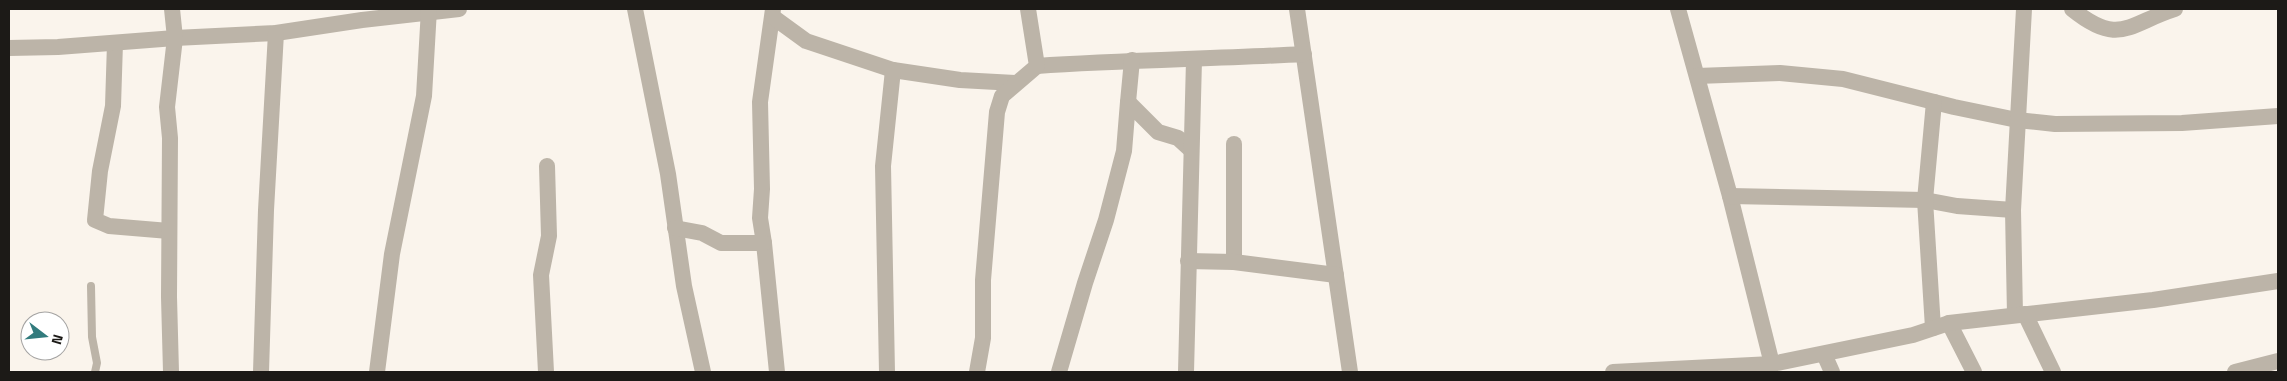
<svg xmlns="http://www.w3.org/2000/svg" width="2287" height="381" font-family="'Titillium Web',sans-serif">
<rect width="100%" height="100%" fill="#faf4ec"/>
<g fill="none" stroke-linecap="round" stroke-linejoin="round">
<polyline stroke="#bcb4a8" stroke-width="8" points="91,286 92,337 97,363 95,372"/>
<g stroke="#bcb4a8" stroke-width="16">
<polyline points="635,9 668,174 684,286 703,372"/>
<polyline points="773,9 760,102 762,189 760,218 764,243 777,372"/>
<polyline points="1297,9 1350,372"/>
<polyline points="1678,9 1730,196 1772,364"/>
<path d="M2072 9C2119 47 2128 24 2175 9"/>
<polyline points="773,17 806,41 893,70 960,80 1015,83"/>
<polyline points="115,43 113,106 100,171 95,220 109,226 169,231"/>
<polyline points="9,48 58,47 175,38 276,33 362,20 459,9"/>
<path d="M1037 66C1126 60 1215 59 1304 54"/>
<polyline points="1697,76 1780,73 1843,79 1954,107 2017,120 2055,124 2182,123 2278,116"/>
<polyline points="1128,102 1132,60"/>
<polyline points="1234,144 1234,262"/>
<polyline points="1730,196 1925,200 1957,206 2013,210"/>
<polyline points="675,228 702,233 721,243 764,243"/>
<polyline points="1188,261 1234,262 1336,275"/>
<polyline points="2025,314 2053,372"/>
<polyline points="2015,315 2013,210 2024,9"/>
<polyline points="1949,323 1974,372"/>
<polyline points="1933,328 1925,200 1934,102"/>
<polyline points="1824,354 1832,372"/>
<polyline points="171,372 169,297 170,138 167,107 175,38 172,9"/>
<polyline points="261,372 266,210 276,33"/>
<polyline points="377,372 392,254 424,96 429,9"/>
<polyline points="546,372 541,275 549,236 547,166"/>
<polyline points="887,372 883,166 893,70"/>
<polyline points="977,372 983,338 983,280 997,112 1002,96 1037,66 1028,9"/>
<polyline points="1059,372 1085,283 1106,220 1124,151 1128,102 1158,132 1178,138 1190,149"/>
<polyline points="1186,372 1194,60"/>
<polyline points="1613,372 1772,364 1913,335 1949,323 2153,300 2278,281"/>
<polyline points="2235,372 2278,361"/>
</g>
</g>
<rect width="2287" height="381" fill="none" stroke="#1c1a17" stroke-width="20"/>
<g transform="translate(45 336) rotate(106)"><circle r="24" fill="#ffffff" stroke="#a4a3a2"/>
<path d="M0-4L9 19L0 12L-9 19Z" fill="#327b7d"/>
<text y="-8" font-size="14" font-weight="bold" text-anchor="middle" fill="#1c1a17">N</text>
</g>
</svg>
